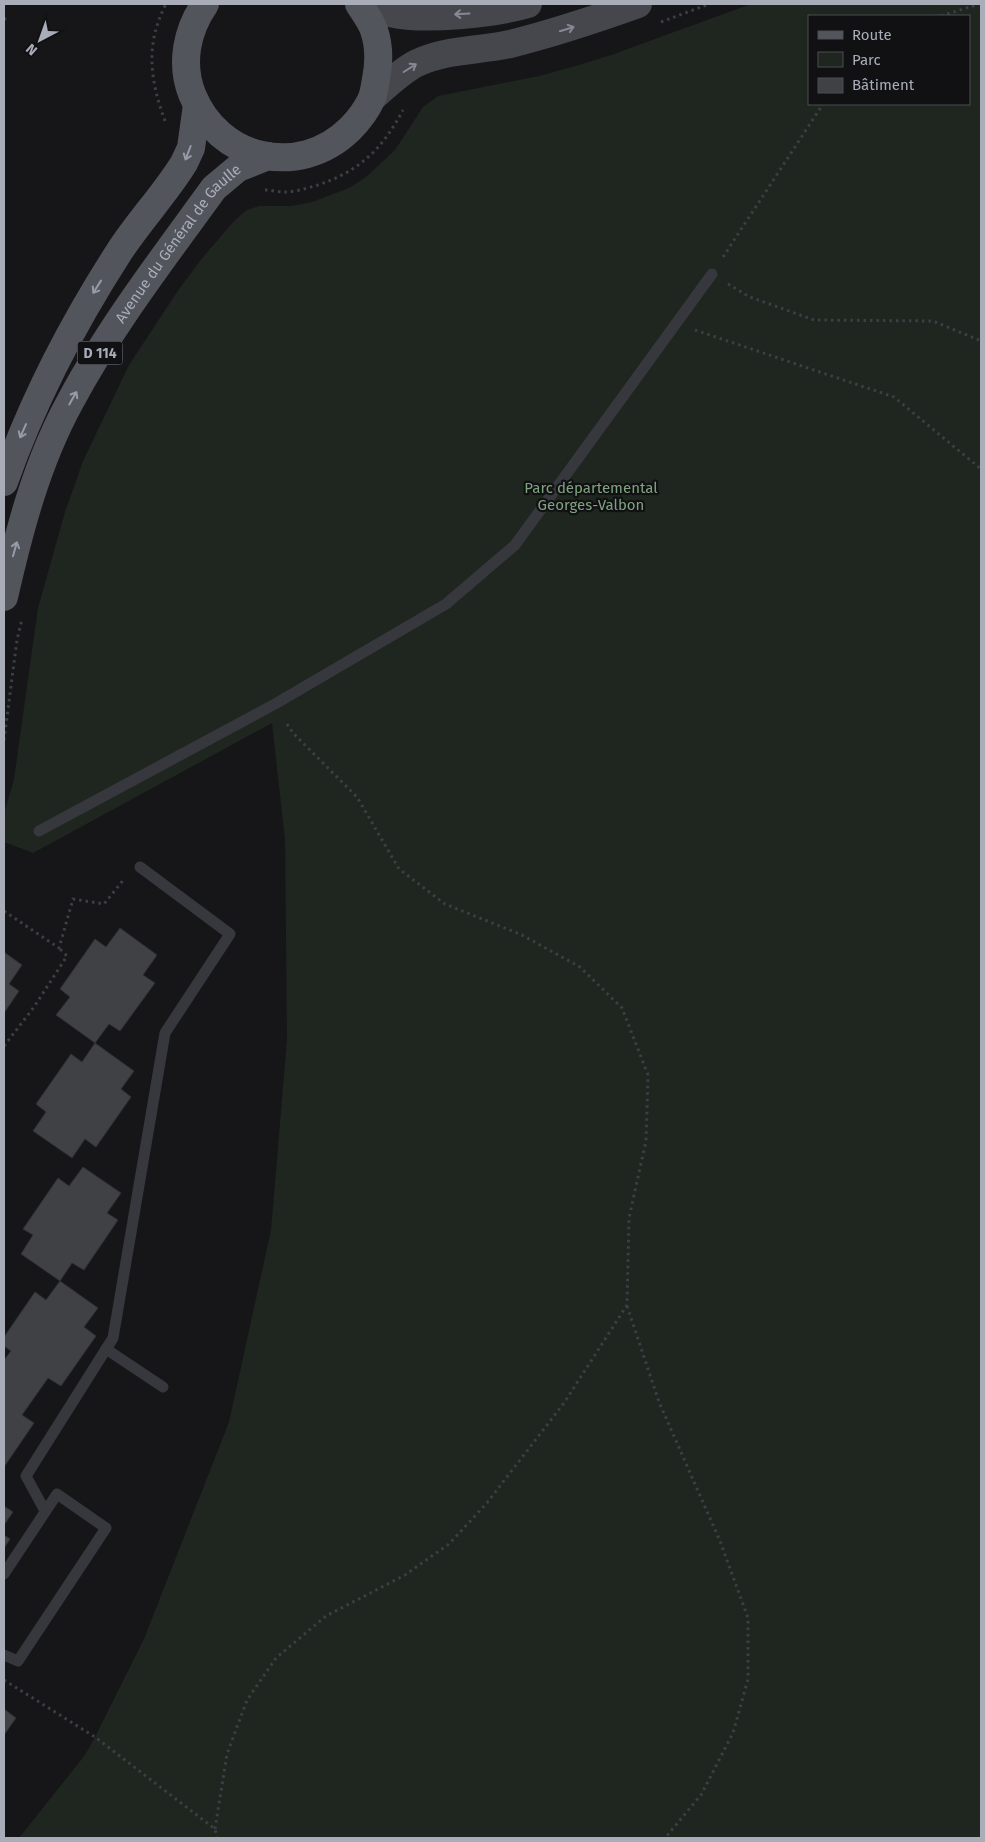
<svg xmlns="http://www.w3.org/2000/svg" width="985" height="1842" font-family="'Fira Sans',sans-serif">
<rect width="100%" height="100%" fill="#161618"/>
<path fill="#1e261f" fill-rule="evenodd" d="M751 4H981V1838H19L85 1755 95 1737 144 1639 229 1422 271 1230 287 1039 285 840 272 723 33 853 4 842V814L14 779 38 608 65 512 83 461 129 365 177 292 203 257 235 220 247 210 259 206H291L312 202 349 188 366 177 395 150 423 107 438 96 539 76 579 65 611 55ZM809 16H969V104H809Z"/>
<g fill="#404145" stroke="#303034">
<polygon points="120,928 157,955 143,975 155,983 120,1031 109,1024 95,1043 56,1015 70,997 60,989 95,939 106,947"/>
<polygon points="4,952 22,965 9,984 19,991 4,1013"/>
<polygon points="95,1043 134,1071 121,1089 131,1097 96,1147 85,1139 72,1158 33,1131 46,1112 36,1104 71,1054 82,1062"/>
<polygon points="83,1167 121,1193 107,1213 118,1220 84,1270 72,1263 60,1281 21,1254 33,1235 23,1229 58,1178 69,1186"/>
<polygon points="60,1281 98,1308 84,1327 96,1336 61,1386 48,1378 22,1415 34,1423 4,1467 4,1360 11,1351 4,1346 4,1337 35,1292 46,1300"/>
<polygon points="4,1506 13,1512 4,1525"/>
<polygon points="4,1535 10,1539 4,1548"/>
<polygon points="4,1709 16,1718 4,1735"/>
</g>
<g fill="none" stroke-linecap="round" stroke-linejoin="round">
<g stroke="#3d3f44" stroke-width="3" stroke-dasharray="2.5 4" stroke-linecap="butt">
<polyline points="941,16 979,4"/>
<polyline points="4,18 5,19 4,22"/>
<polyline points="661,22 709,4"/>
<path d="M165 121C150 80 145 44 166 4"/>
<path d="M265 190C271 190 278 192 284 192 295 192 308 188 318 185 360 171 383 148 403 110"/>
<polyline points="723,257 823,104"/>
<polyline points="728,284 750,297 814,320 933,321 981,341"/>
<polyline points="695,330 894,397 981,469"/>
<polyline points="4,740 17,640 22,619"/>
<polyline points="4,911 59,948 73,899 104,904 125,878"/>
<polyline points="4,1046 34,1007 67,956 59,948"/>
<polyline points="627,1306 659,1402 720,1541 748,1618 748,1679 733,1733 701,1795 665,1838"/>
<polyline points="4,1680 95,1737 215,1829 217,1838"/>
<polyline points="215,1829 227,1754 247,1700 276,1658 326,1616 405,1575 449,1544 486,1504 564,1403 627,1305 629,1218 646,1141 648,1075 622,1008 580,967 522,935 445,904 399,869 357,797 293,733 285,721"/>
</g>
<g stroke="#37383d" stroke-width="11">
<polyline points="39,831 275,704 446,604 515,545 712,274"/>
<polyline points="106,1349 163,1387"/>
<polyline points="45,1511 26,1476 113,1338 165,1033 230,934 140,867"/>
<polyline points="4,1574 57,1494 106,1528 18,1661 4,1655"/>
</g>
<g stroke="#45474d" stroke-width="28">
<path d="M365 4C373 7 381 11 390 13 425 21 493 14 528 4"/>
<path d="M372 98C386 86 401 71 417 63 446 49 480 51 510 44 554 33 596 19 638 4"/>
</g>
<g stroke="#53555c" stroke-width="28">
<path d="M205 4C187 30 180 63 192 94 218 160 299 179 350 129 359 120 367 109 372 98 374 92 375 85 376 79 379 64 379 45 374 30 371 21 364 12 359 4"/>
<path d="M4 482C33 400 72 325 119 252 139 221 165 194 184 163L191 148 197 105"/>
<path id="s1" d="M4 597C19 531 37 462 70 402 110 327 164 257 214 188L238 168 268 156"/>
</g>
</g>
<defs><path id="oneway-shaft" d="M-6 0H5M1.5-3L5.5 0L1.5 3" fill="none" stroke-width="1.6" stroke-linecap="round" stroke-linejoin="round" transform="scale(1.25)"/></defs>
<g stroke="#858993">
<use href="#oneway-shaft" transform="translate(462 14) rotate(177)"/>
<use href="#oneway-shaft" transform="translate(567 29) rotate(-17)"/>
<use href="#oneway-shaft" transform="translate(410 68) rotate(-32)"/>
</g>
<g stroke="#979ba6">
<use href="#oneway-shaft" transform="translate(188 153) rotate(111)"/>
<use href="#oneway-shaft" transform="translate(97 287) rotate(122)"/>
<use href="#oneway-shaft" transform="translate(73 398) rotate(-60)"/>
<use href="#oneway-shaft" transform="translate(23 431) rotate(114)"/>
<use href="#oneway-shaft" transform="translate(15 549) rotate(-74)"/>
</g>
<g text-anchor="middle" stroke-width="4.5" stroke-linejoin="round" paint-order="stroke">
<rect fill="#111113" stroke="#7b7e86" stroke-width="1" x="77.5" y="341.5" width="45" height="23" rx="4"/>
<g font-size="14" font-weight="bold" fill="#a8adb8">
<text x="100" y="358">D 114</text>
</g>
<g font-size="15" fill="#a8adb8" stroke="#111113">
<text dy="5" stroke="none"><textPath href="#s1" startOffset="399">Avenue du Général de Gaulle</textPath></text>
</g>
<g font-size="15" fill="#7fa381" stroke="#111113">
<text x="591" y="493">Parc départemental<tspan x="591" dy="17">Georges-Valbon</tspan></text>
</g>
</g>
<rect width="985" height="1842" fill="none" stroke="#a8adb8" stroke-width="10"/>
<rect x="808" y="15" width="162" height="90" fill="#111113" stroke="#4d4f55"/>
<rect x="818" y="31" width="25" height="8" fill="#53555c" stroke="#4d4f55"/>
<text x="852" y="40" font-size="15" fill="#a8adb8">Route</text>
<rect x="818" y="52" width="25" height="15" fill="#1e261f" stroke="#4d4f55"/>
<text x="852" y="65" font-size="15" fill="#a8adb8">Parc</text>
<rect x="818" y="78" width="25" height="15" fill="#404145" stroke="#4d4f55"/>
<text x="852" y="90" font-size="15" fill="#a8adb8">Bâtiment</text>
<g transform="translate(40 40) rotate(221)" stroke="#111113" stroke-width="4" paint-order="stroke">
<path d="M0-4L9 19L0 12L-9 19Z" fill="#a8adb8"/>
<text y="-8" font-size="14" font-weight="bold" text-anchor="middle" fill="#a8adb8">N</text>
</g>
</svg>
